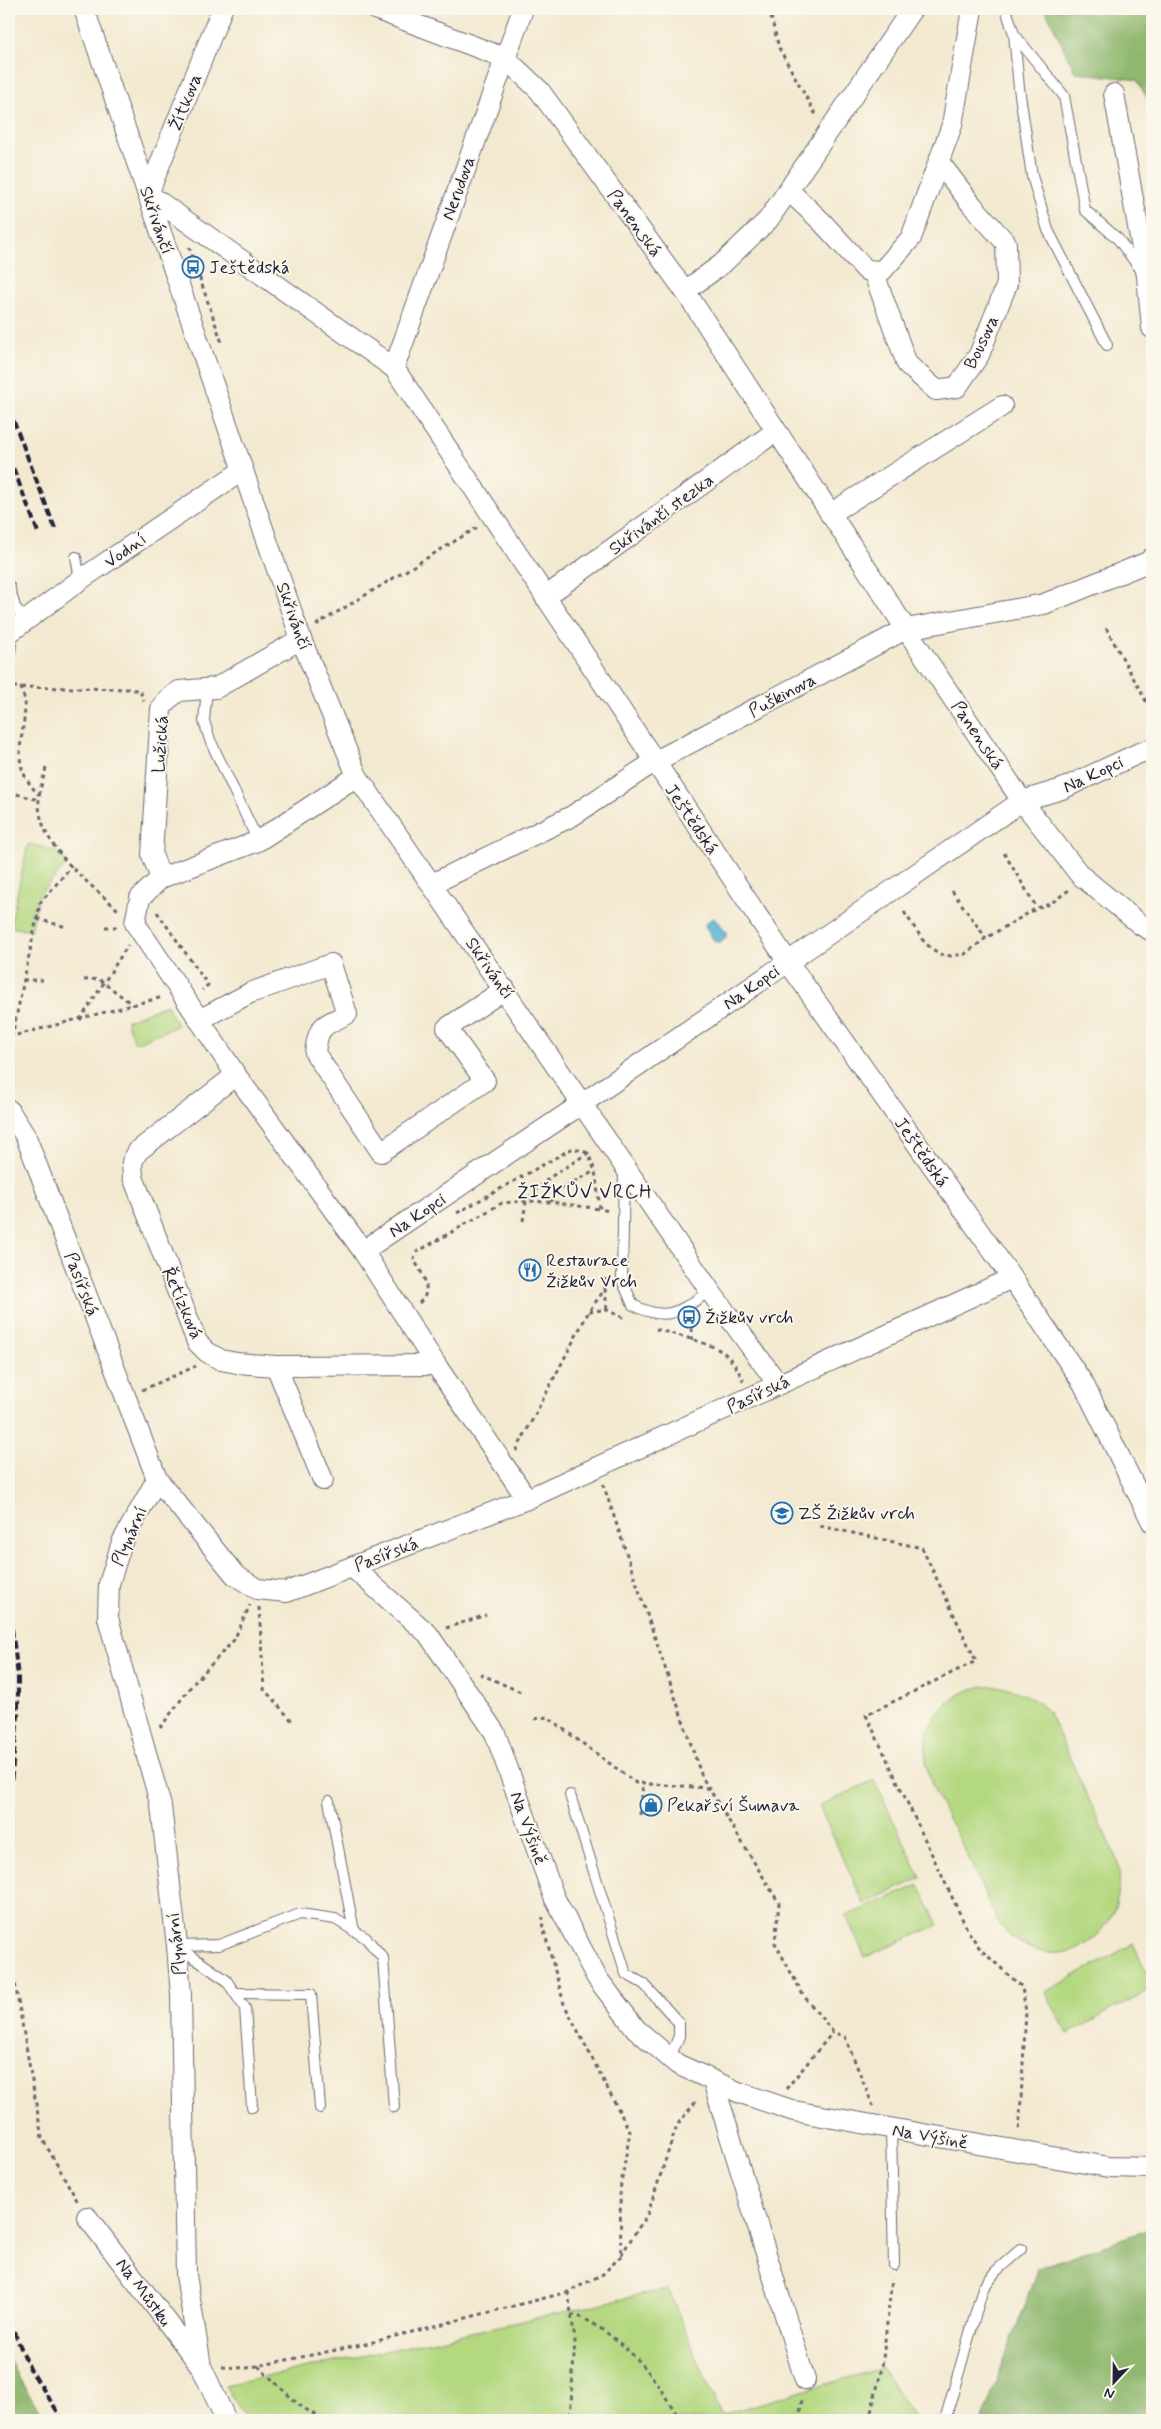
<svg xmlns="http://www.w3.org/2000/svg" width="1161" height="2429" font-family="Mynerve,sans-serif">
<rect width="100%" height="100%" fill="#fbf7ec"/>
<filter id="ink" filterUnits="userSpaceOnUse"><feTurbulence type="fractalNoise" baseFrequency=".02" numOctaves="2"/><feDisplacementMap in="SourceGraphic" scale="10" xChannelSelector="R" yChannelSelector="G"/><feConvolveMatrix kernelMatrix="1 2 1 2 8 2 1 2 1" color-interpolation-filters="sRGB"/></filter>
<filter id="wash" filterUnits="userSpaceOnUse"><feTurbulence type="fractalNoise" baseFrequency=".0096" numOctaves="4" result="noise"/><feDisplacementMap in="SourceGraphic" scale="20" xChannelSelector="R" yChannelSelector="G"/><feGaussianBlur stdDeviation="1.12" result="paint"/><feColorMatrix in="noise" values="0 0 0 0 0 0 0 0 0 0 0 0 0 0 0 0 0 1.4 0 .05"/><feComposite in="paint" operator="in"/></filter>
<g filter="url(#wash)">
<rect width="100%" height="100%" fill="#f3e9d0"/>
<g fill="#b4d880" stroke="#6b7d5e">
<path d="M28 844C43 847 59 849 67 864L39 895 31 931 10 927Z"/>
<polygon points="167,1004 177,1026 135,1043 126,1021"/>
<path d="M992 1685C1015 1690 1033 1695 1049 1713L1118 1862C1132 1942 1047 1988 997 1921 984 1893 972 1865 959 1838 949 1819 936 1799 930 1779 914 1730 942 1690 992 1685Z"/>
<polygon points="874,1780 921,1878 864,1904 819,1806"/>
<polygon points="919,1885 938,1925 865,1957 846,1916"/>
<polygon points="1133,1944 1152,1983 1152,1988 1068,2034 1045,1992"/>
<polygon points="668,2289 721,2415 882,2368 915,2420 247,2420 225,2386"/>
</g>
<g fill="#8fb86e" stroke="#586d54">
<polygon points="1045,9 1152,9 1152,107 1137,80 1075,72"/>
<polygon points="1152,2228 1152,2420 982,2420 1038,2268"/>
<polygon points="9,2358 17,2376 46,2420 19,2420 9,2408"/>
</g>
<polygon fill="#4fafce" stroke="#386884" points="712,918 715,919 726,932 726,938 722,942 715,942 705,927 706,923"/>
</g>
<g filter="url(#ink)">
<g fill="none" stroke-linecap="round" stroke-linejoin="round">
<g stroke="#6b686f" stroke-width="12">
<g id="service">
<polyline points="1006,9 1014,34 1019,88 1032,176 1048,230 1107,345"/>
<polyline points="1014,34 1064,96 1085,210 1118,239 1141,270"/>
<polyline points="76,557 80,580"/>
<polyline points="9,586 15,607 26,621"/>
<polyline points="9,667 12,630"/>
<polyline points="207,688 204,721 210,740 258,841"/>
<path d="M624 1170 622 1280 633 1305C669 1323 679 1311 710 1291"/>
<polyline points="570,1795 626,1974 644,1984 679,2023 679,2036 670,2058"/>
<polyline points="329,1801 354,1931"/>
<polyline points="235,1993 311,1994 320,2108"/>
<polyline points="252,2107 245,2008 226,1980 177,1946 219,1945 300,1914 335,1919 366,1938 383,1958 394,2107"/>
<polyline points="891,2129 894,2265"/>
<polyline points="945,2420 983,2288 996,2271 1021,2249"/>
</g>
</g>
<g stroke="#6b686f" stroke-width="22">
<g id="minor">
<polyline points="84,9 301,639 357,776 710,1291 778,1384"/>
<polyline points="222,9 148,194 394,368 788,962 1012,1278 1083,1383 1152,1522"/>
<polyline points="375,9 505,58 539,90 685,291 906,629 1022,801 1080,875 1141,925 1152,931"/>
<polyline points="1114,94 1147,276 1152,328"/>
<polyline points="788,190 821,221 866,270 882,271 911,238 952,125 972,9"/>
<polyline points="873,271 907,364 936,390 957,387 979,355 1007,284 1006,243 972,205 939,162"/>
<polyline points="685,291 722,264 768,220 912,9"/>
<polyline points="394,368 523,9"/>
<polyline points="830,514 1002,406"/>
<polyline points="545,597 776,431"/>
<polyline points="9,633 80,580 243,470"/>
<polyline points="357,776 258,841 161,878 140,898 135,923 236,1075 363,1251 436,1365 527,1499"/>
<polyline points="161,878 152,855 161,709 167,700 179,691 216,688 301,639"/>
<polyline points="432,884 572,816 654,762 906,629 1044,604 1148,562 1152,558"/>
<path d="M199 1020 250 993 331 964 347 1014C323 1026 318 1025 315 1053L381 1152 485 1081 447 1028 505 989"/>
<polyline points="236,1075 138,1151 132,1162 133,1177 197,1342 207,1352 221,1360 237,1363 276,1366 436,1365"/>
<polyline points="9,1110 26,1137 157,1479 235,1575 257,1589 287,1592 527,1499 1012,1278"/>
<polyline points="363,1251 583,1103 1022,801 1062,789 1137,754 1152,749"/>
<polyline points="276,1366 323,1480"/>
<polyline points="157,1479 122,1542 109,1584 108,1618 161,1806 177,1946 181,1995 186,2275 201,2366 226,2420"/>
<polyline points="352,1567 428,1634 495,1733 554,1897 597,1978 636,2029 677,2064 738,2092 794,2111 1108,2167 1152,2168"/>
<polyline points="713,2081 805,2380"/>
<polyline points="87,2217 200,2365"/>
</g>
</g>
<g stroke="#6b686f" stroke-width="3" stroke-dasharray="4 4" stroke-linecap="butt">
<polyline points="769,9 779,48 816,115"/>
<polyline points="189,247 222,343"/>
<polyline points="316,625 478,527"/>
<polyline points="1106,628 1152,712"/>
<polyline points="13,687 131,689 140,691 144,701"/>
<path d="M21 687C22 693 26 700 25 706 24 744 8 763 39 795"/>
<path d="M46 768C43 780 38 793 39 805 41 849 89 882 118 910"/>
<polyline points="9,792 39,800"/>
<polyline points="1004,853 1037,908"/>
<polyline points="952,891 986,938"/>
<polyline points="157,912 208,985 202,990"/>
<polyline points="904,912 925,943 939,954 951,956 965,954 986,938 1037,908 1050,904 1069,890"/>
<polyline points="37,919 67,927"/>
<polyline points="105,927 117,927"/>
<polyline points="23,980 45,980"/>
<polyline points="84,980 99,979 133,1005"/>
<polyline points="80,1020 128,945"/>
<polyline points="9,1037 163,997"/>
<polyline points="12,1037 40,903 72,866"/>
<polyline points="551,1202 556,1191 595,1171"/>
<polyline points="457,1213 573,1148 588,1153 590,1151"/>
<polyline points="523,1221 526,1201 549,1178 588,1153 595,1171 600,1209 609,1211"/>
<polyline points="605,1289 607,1310"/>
<path d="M419 1303C434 1291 422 1273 414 1260L415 1253 502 1203 526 1201 551 1202 600 1209"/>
<polyline points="589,1311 607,1310 624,1318"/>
<path d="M656 1329C675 1335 709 1342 724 1353 732 1359 738 1371 743 1379L742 1381"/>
<polyline points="692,1340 692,1323 698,1318"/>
<polyline points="142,1390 196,1366"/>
<polyline points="516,1451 589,1311 605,1289 606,1278"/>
<polyline points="603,1484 702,1777 779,1903 775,1943 803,1995 833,2032 845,2037 873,2106"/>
<polyline points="820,1526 922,1548 976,1661 866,1715 968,1931 981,1950 1022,1987 1026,2012 1019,2133"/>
<polyline points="259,1607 264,1689 293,1722"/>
<polyline points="446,1628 486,1615"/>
<polyline points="480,1674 523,1693"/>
<polyline points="535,1719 547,1717 636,1783 709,1788"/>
<polyline points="160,1728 192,1685 234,1640 250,1605"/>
<polyline points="640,1815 643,1783"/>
<polyline points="9,1980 15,1983 42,2138 78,2202"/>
<polyline points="786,2089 833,2032"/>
<polyline points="621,2255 648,2213 677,2125 698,2099"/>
<polyline points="568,2292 575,2340 570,2420"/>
<path d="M571 2315C590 2316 624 2346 638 2360 654 2376 668 2402 681 2420"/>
<polyline points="258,2366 299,2405 323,2420"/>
<polyline points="222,2367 247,2368 361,2345 568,2292 603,2274 621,2256 620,2190 630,2132 564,2004 542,1923 543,1917"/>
<polyline points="799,2420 802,2399"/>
<polyline points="869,2420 882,2368 892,2278"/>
</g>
<use href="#service" stroke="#fff" stroke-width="10"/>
<use href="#minor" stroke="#fff" stroke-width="20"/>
<g stroke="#22223b" stroke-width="4" stroke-dasharray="8 4" stroke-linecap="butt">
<polyline points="9,409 56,531"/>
<polyline points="9,457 39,535"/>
<polyline points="9,1605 18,1676 18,1716 9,1802"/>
<polyline points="9,2320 30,2369 63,2420"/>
</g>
</g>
</g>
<defs>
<g id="bus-ring" transform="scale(1.125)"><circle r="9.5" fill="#fbf7ec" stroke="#1f6fb2" stroke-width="1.5"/><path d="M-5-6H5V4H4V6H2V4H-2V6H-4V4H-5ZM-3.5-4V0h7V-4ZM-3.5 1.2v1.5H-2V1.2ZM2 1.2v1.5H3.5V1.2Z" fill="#1f6fb2"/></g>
<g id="restaurant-ring" transform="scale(1.125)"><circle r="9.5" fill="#fbf7ec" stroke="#1f6fb2" stroke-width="1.5"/><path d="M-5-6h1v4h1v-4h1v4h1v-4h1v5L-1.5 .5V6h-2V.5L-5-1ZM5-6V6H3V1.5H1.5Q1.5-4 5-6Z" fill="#1f6fb2"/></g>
<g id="school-ring" transform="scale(1.125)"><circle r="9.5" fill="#fbf7ec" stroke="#1f6fb2" stroke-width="1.5"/><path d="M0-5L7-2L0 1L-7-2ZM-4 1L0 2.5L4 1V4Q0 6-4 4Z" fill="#1f6fb2"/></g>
<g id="shop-ring" transform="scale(1.125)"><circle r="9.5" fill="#fbf7ec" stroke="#1f6fb2" stroke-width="1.5"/><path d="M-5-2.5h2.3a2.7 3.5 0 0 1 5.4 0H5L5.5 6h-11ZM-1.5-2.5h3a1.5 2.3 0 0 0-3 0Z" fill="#1f6fb2"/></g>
</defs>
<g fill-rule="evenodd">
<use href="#bus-ring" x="193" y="267"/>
<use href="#restaurant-ring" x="530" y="1270"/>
<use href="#bus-ring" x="689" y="1317"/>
<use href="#school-ring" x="782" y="1513"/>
<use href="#shop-ring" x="651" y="1805"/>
</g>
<g text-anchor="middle" stroke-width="4" stroke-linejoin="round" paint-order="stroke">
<g font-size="18" fill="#22223b" stroke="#fbf7ec">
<text transform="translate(185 102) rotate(-68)" y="6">Žítkova</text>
<text transform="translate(458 188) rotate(-70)" y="6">Nerudova</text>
<text transform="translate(157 220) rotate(71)" y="6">Skřivánčí</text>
<text transform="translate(635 223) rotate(54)" y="6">Panenská</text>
<text transform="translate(981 342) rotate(-64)" y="6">Bousova</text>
<text transform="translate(661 514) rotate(-36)" y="6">Skřivánčí stezka</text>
<text transform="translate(125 550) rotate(-35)" y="6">Vodní</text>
<text transform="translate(294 616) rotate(70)" y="6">Skřivánčí</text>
<text transform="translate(782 695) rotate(-28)" y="6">Puškinova</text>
<text transform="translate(978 735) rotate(56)" y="6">Panenská</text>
<text transform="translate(160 744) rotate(-86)" y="6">Lužická</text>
<text transform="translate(1093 774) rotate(-25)" y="6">Na Kopci</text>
<text transform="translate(692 819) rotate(56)" y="6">Ještědská</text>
<text transform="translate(490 968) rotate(55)" y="6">Skřivánčí</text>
<text transform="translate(751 987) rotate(-35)" y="6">Na Kopci</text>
<text transform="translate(922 1152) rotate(55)" y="6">Ještědská</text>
<text transform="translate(417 1215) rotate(-34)" y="6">Na Kopci</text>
<text transform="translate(82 1284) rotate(69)" y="6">Pasířská</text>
<text transform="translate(183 1303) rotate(67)" y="6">Řetízková</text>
<text transform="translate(758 1394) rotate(-25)" y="6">Pasířská</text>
<text transform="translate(129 1536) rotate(-66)" y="6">Plynární</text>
<text transform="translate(386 1554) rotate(-21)" y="6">Pasířská</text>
<text transform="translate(529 1828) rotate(70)" y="6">Na Výšině</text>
<text transform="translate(176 1944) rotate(-96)" y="6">Plynární</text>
<text transform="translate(930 2136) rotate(10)" y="6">Na Výšině</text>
<text transform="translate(144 2292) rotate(53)" y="6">Na Můstku</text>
</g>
<g font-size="18" fill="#22223b" stroke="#fbf7ec" text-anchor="start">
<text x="209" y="273">Ještědská</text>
<text x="546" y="1266">Restaurace<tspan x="546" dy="21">Žižkův Vrch</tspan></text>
<text x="705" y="1323">Žižkův vrch</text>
<text x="798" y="1519">ZŠ Žižkův vrch</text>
<text x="667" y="1811">Pekařsví Šumava</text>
</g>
<g font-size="19" letter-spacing="1" fill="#22223b" stroke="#fbf7ec">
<text x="585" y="1198">ŽIŽKŮV VRCH</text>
</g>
</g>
<rect width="1161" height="2429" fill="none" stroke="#fbf7ec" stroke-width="30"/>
<g transform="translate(1114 2382) rotate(202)" stroke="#fbf7ec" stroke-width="4" paint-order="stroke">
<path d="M0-4L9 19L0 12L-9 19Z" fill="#22223b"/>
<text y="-8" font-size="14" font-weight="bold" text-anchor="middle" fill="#22223b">N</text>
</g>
</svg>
